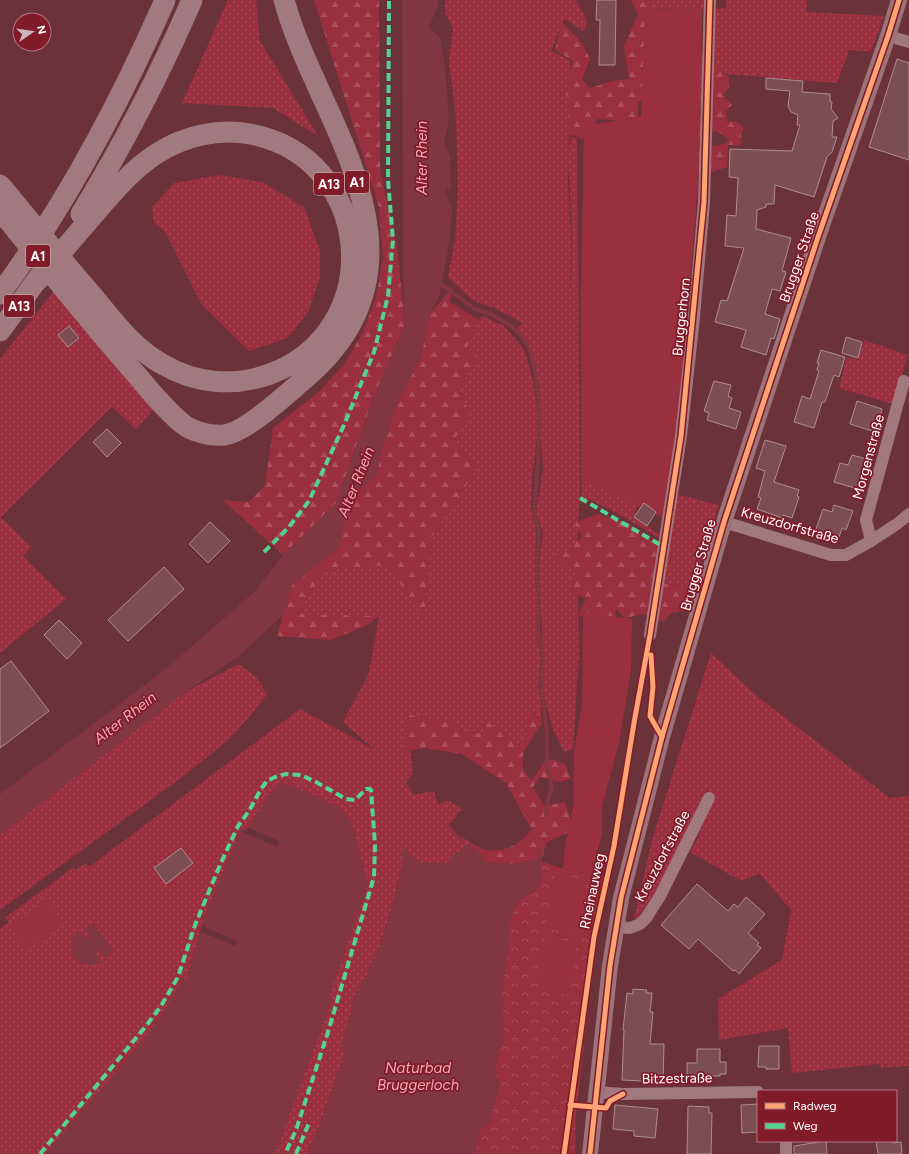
<svg xmlns="http://www.w3.org/2000/svg" width="909" height="1154" font-family="Figtree,sans-serif">
<defs>
<pattern id="grass-dots" width="8" height="8" patternUnits="userSpaceOnUse"><rect width="8" height="8" fill="#9a2f3d"/><path d="M2 2h.1M6 6h.1" fill="none" stroke="#a94e5a" stroke-width="1.8" stroke-linecap="round"/></pattern>
<pattern id="forest-firs" width="22" height="20" patternUnits="userSpaceOnUse"><rect width="22" height="20" fill="#9a2f3d"/><path d="M5 1l3.5 6h-7zM16 11l3.5 6h-7z" fill="#a94e5a"/></pattern>
<pattern id="park-crowns" width="20" height="18" patternUnits="userSpaceOnUse"><rect width="20" height="18" fill="#9a2f3d"/><path d="M2 6a3 3 0 1 1 6 0M12 15a3 3 0 1 1 6 0" fill="none" stroke="#a94e5a"/></pattern>
</defs>
<rect width="100%" height="100%" fill="#6b323a"/>
<g fill="url(#grass-dots)" fill-rule="evenodd">
<polygon points="228,0 256,0 260,41 318,136 273,108 182,103"/>
<path d="M445 0H576L587 21 584 31 564 19 551 51 570 60 569 154 571 137 577 138 580 489 577 549 579 656 573 749 564 752 553 729 543 694 542 625 538 572 543 533 536 512 543 470 538 394 532 353 517 328 523 323 494 308 479 303 471 299 448 277 455 239 458 187 456 117 449 61 453 28 445 13ZM569 164 572 243 570 306 571 240 568 180Z"/>
<polygon points="651,0 707,0 707,9 702,10 651,8 650,4"/>
<polygon points="726,0 807,0 806,12 884,16 871,52 849,50 837,83 713,73 714,9 726,8"/>
<polygon points="220,175 262,182 304,207 320,251 320,277 308,312 288,338 249,351 202,305 166,233 154,222 152,207 174,183"/>
<polygon points="55,290 154,409 136,429 112,407 1,517 31,547 23,556 66,599 0,653 0,359"/>
<polygon points="482,316 504,326 524,349 533,380 539,421 532,478 531,508 536,530 535,582 538,596 537,639 541,658 538,686 541,701 541,721 531,711 523,748 512,738 487,722 483,733 459,732 455,722 406,714 413,773 406,783 414,795 434,791 438,805 447,800 462,809 449,825 465,845 462,851 452,855 449,863 422,862 411,857 404,861 398,880 394,900 380,945 370,965 369,971 355,995 350,1015 344,1056 318,1129 307,1154 0,1154 0,929 9,922 6,917 74,867 76,870 86,863 89,867 300,709 375,750 343,722 369,673 379,616 297,614 323,571 387,565 424,617 431,538 477,469 455,439 470,413 459,390 478,358 467,347 479,320"/>
<polygon points="864,340 908,355 893,404 839,388 847,357 858,360"/>
<polygon points="581,466 597,468 640,501 633,517 660,535 658,537 608,508 582,497"/>
<polygon points="675,494 719,505 691,589 662,582"/>
<polygon points="711,653 758,697 890,798 909,796 909,1066 881,1068 880,1064 792,1073 788,1028 719,1040 718,999 782,960 791,910 760,874 741,881 690,852 699,835 713,795 707,790 665,877 637,919 634,918 652,840"/>
<polygon points="239,664 257,678 267,695 232,737 185,775 0,910 0,835 187,691"/>
</g>
<g fill="url(#forest-firs)">
<polygon points="314,0 379,0 380,170 397,247 405,324 373,399 336,503 283,555 223,500 249,502 265,485 273,428 319,392 345,363 362,334 376,297 383,258 379,207"/>
<polygon points="631,0 651,0 650,4 660,37 651,88 638,103 638,122 597,119 588,141 569,134 566,87 573,61 555,50 562,22 582,43 590,59 582,79 590,88 612,81 629,79 624,46 638,14"/>
<polygon points="690,55 704,55 718,65 729,78 729,88 723,95 732,105 726,111 727,122 736,121 744,128 741,133 742,145 728,145 727,167 713,172 697,171 691,155 707,147 725,144 729,139 718,132 708,131 700,137 689,133 689,120 701,118 702,108 698,109"/>
<polygon points="453,287 450,302 479,320 467,347 478,358 459,390 470,413 455,439 477,469 431,538 424,617 387,565 323,571 297,614 379,616 364,627 330,640 277,636 292,585 339,547 350,496 377,475 380,457 396,405 421,357 429,315"/>
<polygon points="598,514 630,524 673,557 664,583 691,589 683,611 671,613 663,622 643,614 625,618 616,609 614,625 578,615 586,599 569,591 578,570 562,565 554,559 583,537 574,523"/>
<path d="M531 711 542 723 523 753V770L532 781 547 758 565 764 571 779 559 782 540 777 533 787 544 806 565 802 574 830 547 842 541 861 530 860 515 864 484 862 469 843 465 845 459 835C466 839 479 849 487 850 506 853 520 843 532 830L506 783 462 754 425 748 405 751 406 714 455 722 459 732 483 733 487 722 512 738 523 748Z"/>
</g>
<polygon fill="url(#park-crowns)" points="540,861 563,869 592,874 603,877 576,1115 575,1154 475,1154 479,1136 479,1131 491,1121 495,1097 498,1093 499,1084 495,1068 504,1031 502,990 509,945 509,925 515,907 521,899 536,890 542,864"/>
<g fill="#9a2f3d">
<polygon points="645,8 702,10 698,187 677,435 664,518 581,480 581,290 584,126 641,117"/>
<polygon points="583,612 632,619 631,671 619,742 602,807 602,833 592,874 563,869 565,846 573,806 574,751 582,704"/>
<polygon points="554,875 587,880 579,933 546,928"/>
<polygon points="47,900 64,924 27,951 9,927"/>
<polygon points="545,938 577,942 569,995 537,991"/>
</g>
<g fill="#81373f">
<polygon points="402,0 438,0 438,6 429,27 440,38 445,66 449,121 444,142 450,157 451,188 445,189 452,210 450,239 439,297 429,315 421,357 396,405 380,457 377,475 350,496 339,547 292,585 284,614 238,657 187,691 0,835 0,794 162,672 234,610 255,591 283,555 336,503 373,399 405,324 403,276"/>
<polygon points="286,784 308,792 338,807 352,823 368,885 330,994 331,1003 275,1154 45,1154 149,1033 167,1007 182,978 186,980 199,934 201,934 205,925 202,923 240,831 245,833 266,799 278,785"/>
<path d="M469 843 483 856 485 862 515 864 530 860 540 861 542 864 541 880 539 886 536 890 521 899 515 907 509 925V945L502 990 504 1031V1042L501 1046 497 1058 495 1068 499 1088 495 1097 491 1121 479 1131V1136L475 1154H307L318 1129 344 1056V1051L341 1048 355 995 358 989 369 971 370 965 380 945 394 900 398 880 404 861 400 852 406 848 411 857 422 862 449 863 452 855C463 853 461 846 469 843Z"/>
<path d="M93 923 114 951 105 957 100 950 96 953 102 962C79 974 60 948 79 931L85 939 90 936 85 929Z"/>
</g>
<g fill="#6b323a">
<polygon points="247,827 279,841 277,847 240,831 240,829 245,831"/>
<polygon points="203,924 205,925 205,927 238,941 235,946 202,932 201,934 199,934"/>
</g>
<g fill="none" stroke-linecap="round" stroke-linejoin="round">
<g stroke="#81373f" stroke-width="4">
<polyline points="437,284 444,286 475,309 491,314 510,325 521,335 530,350 536,377 540,411 538,461 534,512 539,531 537,575 539,594 538,628 543,660 541,685 547,731 547,765 552,787 548,799 546,815"/>
<polyline points="540,861 540,850"/>
</g>
</g>
<g fill="#7c4e54" stroke="#af8c91">
<polygon points="597,0 616,0 615,65 599,65 600,20 596,20"/>
<polygon points="897,59 909,63 909,160 869,147"/>
<polygon points="766,78 803,81 802,92 830,94 830,101 832,102 831,109 838,118 833,121 832,137 837,137 832,152 827,157 814,197 775,185 774,204 766,204 766,207 757,210 756,229 791,238 782,271 786,272 780,291 772,289 765,314 780,319 774,339 771,338 766,355 741,347 746,330 715,322 721,300 727,301 744,248 725,246 727,215 736,216 738,178 729,177 730,149 792,151 800,125 797,125 798,115 791,112 788,106 790,91 766,89"/>
<polygon points="69,326 79,338 68,347 58,335"/>
<polygon points="846,337 862,342 858,358 842,353"/>
<polygon points="821,350 845,357 839,377 834,375 825,402 822,402 814,428 794,422 802,396 810,399 819,371 817,370 819,363 817,363"/>
<polygon points="714,381 731,385 728,396 732,398 729,408 741,412 736,429 707,420 709,413 704,411"/>
<polygon points="857,401 882,409 878,424 874,423 872,431 850,424"/>
<polygon points="107,429 121,443 107,457 93,442"/>
<polygon points="765,440 786,446 774,482 799,490 797,496 799,497 792,518 783,515 782,518 757,509 761,498 758,497 765,471 756,468"/>
<polygon points="852,455 867,459 858,489 834,482 840,463 848,465"/>
<polygon points="644,503 656,512 647,526 634,517"/>
<polygon points="834,505 853,511 846,530 842,528 838,540 815,532 823,509 832,512"/>
<polygon points="210,522 230,541 208,563 189,544"/>
<polygon points="164,567 184,589 128,641 108,620"/>
<polygon points="59,620 82,643 67,659 44,635"/>
<polygon points="11,661 49,711 0,748 0,669"/>
<polygon points="181,848 193,863 166,884 154,868"/>
<polygon points="697,884 728,911 734,904 738,907 746,897 765,914 748,933 759,943 757,945 761,948 739,974 735,970 733,971 698,939 689,949 661,925"/>
<polygon points="633,989 647,990 646,993 652,993 650,1012 653,1012 650,1044 664,1044 663,1082 622,1080 624,1030 623,1030 627,993 633,994"/>
<polygon points="759,1046 779,1046 779,1069 766,1069 766,1067 758,1067"/>
<polygon points="697,1049 720,1049 720,1062 726,1062 726,1074 720,1074 720,1076 687,1076 687,1063 697,1063"/>
<polygon points="758,1104 758,1132 742,1133 741,1105"/>
<polygon points="615,1105 658,1109 655,1138 634,1136 634,1131 613,1129"/>
<polygon points="688,1106 709,1107 709,1113 712,1113 711,1154 687,1154"/>
<polygon points="826,1141 827,1154 794,1154 794,1146"/>
<polygon points="876,1141 893,1141 893,1143 901,1142 902,1154 878,1154"/>
</g>
<g fill="none" stroke-linecap="round" stroke-linejoin="round">
<g stroke="#a1787e" stroke-width="12">
<polyline points="888,36 909,42"/>
<polyline points="724,522 831,555 846,555 871,541 897,524 909,514"/>
<polyline points="871,541 866,520 904,381"/>
<polyline points="650,635 681,436 694,317 704,202 710,0"/>
<polyline points="616,927 630,928 640,924 646,918 660,896 709,798"/>
<polyline points="596,1092 623,1094 758,1092"/>
<polyline points="786,1141 786,1154"/>
</g>
<polyline stroke="#9d737a" stroke-width="16" points="590,1154 610,966 621,898 662,737 724,522 818,237 888,36 899,0"/>
<g stroke="#a17980" stroke-width="21">
<path d="M0 185 10 197C37 230 64 263 92 295 113 320 133 348 162 364 196 384 234 387 270 374 388 330 375 158 250 134 218 128 184 136 156 154 129 172 110 196 89 220 72 240 54 261 37 281"/>
<path d="M0 210C44 264 88 320 134 372 148 388 170 416 187 427 198 433 211 436 224 435 247 432 290 391 309 375 351 338 374 291 368 233 359 150 306 80 284 0"/>
<path d="M81 214C123 145 160 74 192 0"/>
<path d="M0 294C67 203 120 103 165 0"/>
<polyline points="0,331 44,270"/>
</g>
<g stroke="#53d58f" stroke-width="4" stroke-dasharray="8 4" stroke-linecap="butt">
<polyline points="580,498 664,547"/>
<polyline points="264,552 288,528 309,501 344,425 374,352 388,296 393,240 388,180 389,0"/>
<polyline points="40,1154 146,1026 161,1006 178,977 195,925 220,865 238,826 249,811 261,789 267,781 275,777 286,774 301,775 316,782 346,799 355,800 366,789 370,789 371,790 375,845 374,877 328,1032 296,1130 285,1154"/>
<polyline points="296,1154 309,1123"/>
</g>
<g stroke="#821b28" stroke-width="8">
<g id="cycleway">
<polyline points="651,655 653,687 650,716 662,737"/>
<polyline points="570,1105 606,1108 610,1101 623,1094"/>
<polyline points="564,1154 594,937 614,846 634,723 650,635 681,436 704,202 710,0"/>
<polyline points="590,1154 610,966 621,898 662,737 724,522 818,237 888,36 899,0"/>
</g>
</g>
<use href="#cycleway" stroke="#fda474" stroke-width="5"/>
</g>
<g text-anchor="middle" stroke-width="3.5" stroke-linejoin="round" paint-order="stroke">
<g fill="#821b28" stroke="#dabbbe" stroke-width="1">
<rect x="345" y="171" width="24" height="22" rx="3"/>
<rect x="314" y="173" width="30" height="22" rx="3"/>
<rect x="26" y="245" width="24" height="22" rx="3"/>
<rect x="4" y="295" width="30" height="22" rx="3"/>
</g>
<g font-size="13" font-weight="bold" fill="#fff">
<text x="357" y="187">A1</text>
<text x="329" y="189">A13</text>
<text x="38" y="261">A1</text>
<text x="19" y="311">A13</text>
</g>
<g font-size="14" fill="#fff" stroke="#821b28">
<text transform="translate(799 257) rotate(-71)" y="5">Brugger Straße</text>
<text transform="translate(681 317) rotate(-84)" y="5">Bruggerhorn</text>
<text transform="translate(868 457) rotate(-75)" y="5">Morgenstraße</text>
<text transform="translate(790 525) rotate(16)" y="5">Kreuzdorfstraße</text>
<text transform="translate(698 565) rotate(-74)" y="5">Brugger Straße</text>
<text transform="translate(662 856) rotate(-62)" y="5">Kreuzdorfstraße</text>
<text transform="translate(592 891) rotate(-78)" y="5">Rheinauweg</text>
<text transform="translate(677 1078) rotate(-1)" y="5">Bitzestraße</text>
</g>
<g font-size="15" font-style="italic" fill="#f2abb5" stroke="#821b28">
<text transform="translate(422 158) rotate(-90)" y="5">Alter Rhein</text>
<text transform="translate(356 482) rotate(-68)" y="5">Alter Rhein</text>
<text transform="translate(125 718) rotate(-38)" y="5">Alter Rhein</text>
<text x="418" y="1073">Naturbad<tspan x="418" dy="17">Bruggerloch</tspan></text>
</g>
</g>
<rect x="757" y="1090" width="140" height="52" fill="#821b28" stroke="#b4767e"/>
<rect x="765" y="1103" width="20" height="6" fill="#fda474" stroke="#b4767e"/>
<text x="793" y="1110" font-size="12" fill="#ffffff">Radweg</text>
<rect x="765" y="1123" width="20" height="6" fill="#53d58f" stroke="#b4767e"/>
<text x="793" y="1130" font-size="12" fill="#ffffff">Weg</text>
<g transform="translate(32 32) rotate(77)"><circle r="19" fill="#821b28" stroke="#b4767e"/>
<path d="M0-3L7 15L0 10L-7 15Z" fill="#cbb7ba"/>
<text y="-6" font-size="11" font-weight="bold" text-anchor="middle" fill="#ffffff">N</text>
</g>
</svg>
